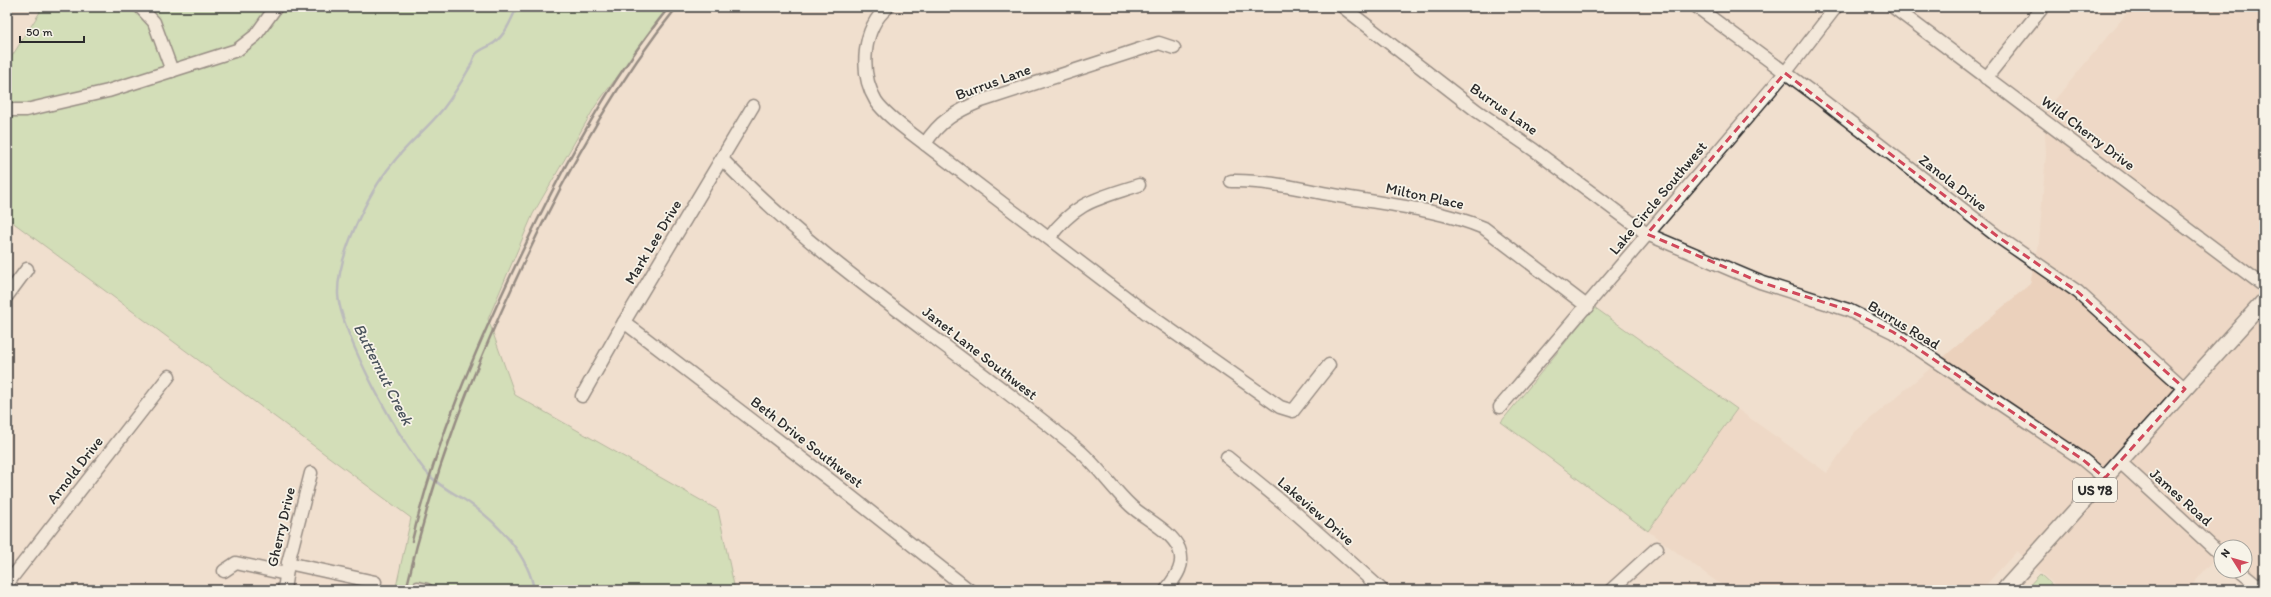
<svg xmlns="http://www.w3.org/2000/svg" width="2271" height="597" font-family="Itim,sans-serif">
<rect width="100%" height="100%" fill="#f0dfce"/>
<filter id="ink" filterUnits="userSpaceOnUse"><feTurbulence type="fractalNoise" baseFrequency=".025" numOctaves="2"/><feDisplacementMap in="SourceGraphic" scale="8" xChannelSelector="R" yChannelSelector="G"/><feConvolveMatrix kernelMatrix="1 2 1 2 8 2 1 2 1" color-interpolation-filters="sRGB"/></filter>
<g filter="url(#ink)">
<polygon fill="#ebd1bc" points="2132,7 2264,7 2264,580 2245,567 2245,547 2221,547 2221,551 2188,590 2060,590 2017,551 1981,590 1728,590 1648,531 1737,409 1827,473 1855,432 2030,284 2039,243 2046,153 2044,113"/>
<g fill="#afdd9d" stroke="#6d8464">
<polygon points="38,7 665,7 668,9 596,105 533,214 488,319 515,395 718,510 735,590 409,590 396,587 411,518 7,218 7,64 40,12"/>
<polygon points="1594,307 1737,409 1648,531 1501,422"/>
<polygon points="2040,574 2057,590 2025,590"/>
</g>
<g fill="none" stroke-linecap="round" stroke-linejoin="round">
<path stroke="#7a90a5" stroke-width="2.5" d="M517 7C511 20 506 34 494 43 489 47 480 49 476 54 473 58 472 63 470 67 462 81 453 96 443 109 427 129 407 144 392 164 368 193 337 257 338 294 340 333 403 449 431 477 444 490 459 495 472 505 499 524 529 557 534 590"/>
<g stroke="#2b2b2b" stroke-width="15">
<g id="minor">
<polyline points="140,7 154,22 172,71"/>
<path d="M888 7C862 28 859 73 876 101 886 116 910 132 925 144 939 121 957 111 981 101L1159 43 1174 48"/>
<polyline points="1343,7 1477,111 1534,150 1647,234 1760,282 1848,310 1893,332 2082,459 2105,478"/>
<polyline points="1697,7 1813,93 1997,236 2078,292 2185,389"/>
<polyline points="1893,7 2264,286"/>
<polyline points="1986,78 2043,7"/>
<polyline points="7,110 26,110 108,91 237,50 255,36 276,7"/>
<polyline points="925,144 1145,312 1280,407 1293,411 1329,365"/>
<path d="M722 159C827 270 963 352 1080 451 1099 468 1113 489 1131 506 1144 518 1173 532 1179 549 1186 565 1175 578 1166 590"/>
<path d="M1231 181C1269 180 1308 191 1345 197 1391 205 1441 210 1484 228L1588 307"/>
<path d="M1049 238C1077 201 1097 199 1139 185"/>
<polyline points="7,296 27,269"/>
<polyline points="624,322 834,483 969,590"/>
<polyline points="582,396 624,322 753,106"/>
<polyline points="1500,407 1785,73 1836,7"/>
<polyline points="1227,457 1298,515 1382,590"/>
<polyline points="2120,462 2221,555"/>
<polyline points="288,563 375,582"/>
<polyline points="224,571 236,563 286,574"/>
<polyline points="2240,571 2263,590"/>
<polyline points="7,584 169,376"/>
<polyline points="418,588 427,590"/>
<polyline points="284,590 288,563 311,473"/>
<polyline points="1611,590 1657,548"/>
</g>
</g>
<g stroke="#2b2b2b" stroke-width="18">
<polyline id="major" points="2004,590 2264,301"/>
</g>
<use href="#minor" stroke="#f7f3e8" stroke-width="12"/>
<use href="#major" stroke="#f7f3e8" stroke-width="15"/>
<g stroke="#2b2b2b" stroke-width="2.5">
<path d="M412 541C435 443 475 350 519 258 561 170 607 84 669 7"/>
<path d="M406 590C433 471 473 370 525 260 567 170 615 84 677 7"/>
</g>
</g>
</g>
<path d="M0 0H2271V597H0ZM1785 73 1997 236 2078 292 2185 389 2105 478 2082 459 1893 332 1848 310 1760 282 1647 234Z" fill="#f0dfce" fill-opacity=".55" fill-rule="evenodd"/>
<path fill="none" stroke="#d1495b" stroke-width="3" stroke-dasharray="8 5" stroke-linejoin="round" d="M1785 73 1997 236 2078 292 2185 389 2105 478 2082 459 1893 332 1848 310 1760 282 1647 234Z"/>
<g text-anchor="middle" stroke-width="3.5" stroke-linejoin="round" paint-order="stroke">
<rect fill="#f7f3e8" stroke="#686764" stroke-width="1" x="2073" y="478" width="44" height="24" rx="3"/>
<g font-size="14" font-weight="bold" fill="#2b2b2b">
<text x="2095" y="495">US 78</text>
</g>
<g font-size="15" fill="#2b2b2b" stroke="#f7f3e8">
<text transform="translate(993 82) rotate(-20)" y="5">Burrus Lane</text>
<text transform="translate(1504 109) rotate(35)" y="5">Burrus Lane</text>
<text transform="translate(2088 133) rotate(37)" y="5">Wild Cherry Drive</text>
<text transform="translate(1953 183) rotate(38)" y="5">Zanola Drive</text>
<text transform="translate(1425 196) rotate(12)" y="5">Milton Place</text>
<text transform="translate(1658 198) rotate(-50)" y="5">Lake Circle Southwest</text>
<text transform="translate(653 242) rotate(-59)" y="5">Mark Lee Drive</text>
<text transform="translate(1904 325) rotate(31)" y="5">Burrus Road</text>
<text transform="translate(980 353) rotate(38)" y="5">Janet Lane Southwest</text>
<text transform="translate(807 442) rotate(38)" y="5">Beth Drive Southwest</text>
<text transform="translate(75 470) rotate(-52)" y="5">Arnold Drive</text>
<text transform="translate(2181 497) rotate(42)" y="5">James Road</text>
<text transform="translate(1316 511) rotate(41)" y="5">Lakeview Drive</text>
<text transform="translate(281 527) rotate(-77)" y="5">Gherry Drive</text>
</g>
<g font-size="16" font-style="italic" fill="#4c555e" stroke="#f7f3e8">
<text transform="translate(384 374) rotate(63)" y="6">Butternut Creek</text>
</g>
</g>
<rect width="2271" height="597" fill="none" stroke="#f7f3e8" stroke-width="24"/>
<rect x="12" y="12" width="2247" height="573" fill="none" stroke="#2b2b2b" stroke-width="1.5" filter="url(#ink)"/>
<g transform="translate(2233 559) rotate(307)"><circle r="19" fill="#f7f3e8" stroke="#a5a39c"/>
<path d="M0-3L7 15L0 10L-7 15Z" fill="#d1495b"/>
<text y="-6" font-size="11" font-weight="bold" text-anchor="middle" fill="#2b2b2b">N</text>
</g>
<path d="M20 36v6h64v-6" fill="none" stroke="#2b2b2b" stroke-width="2"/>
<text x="26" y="36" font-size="12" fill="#2b2b2b" stroke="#f7f3e8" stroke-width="3" paint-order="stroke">50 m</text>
</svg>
